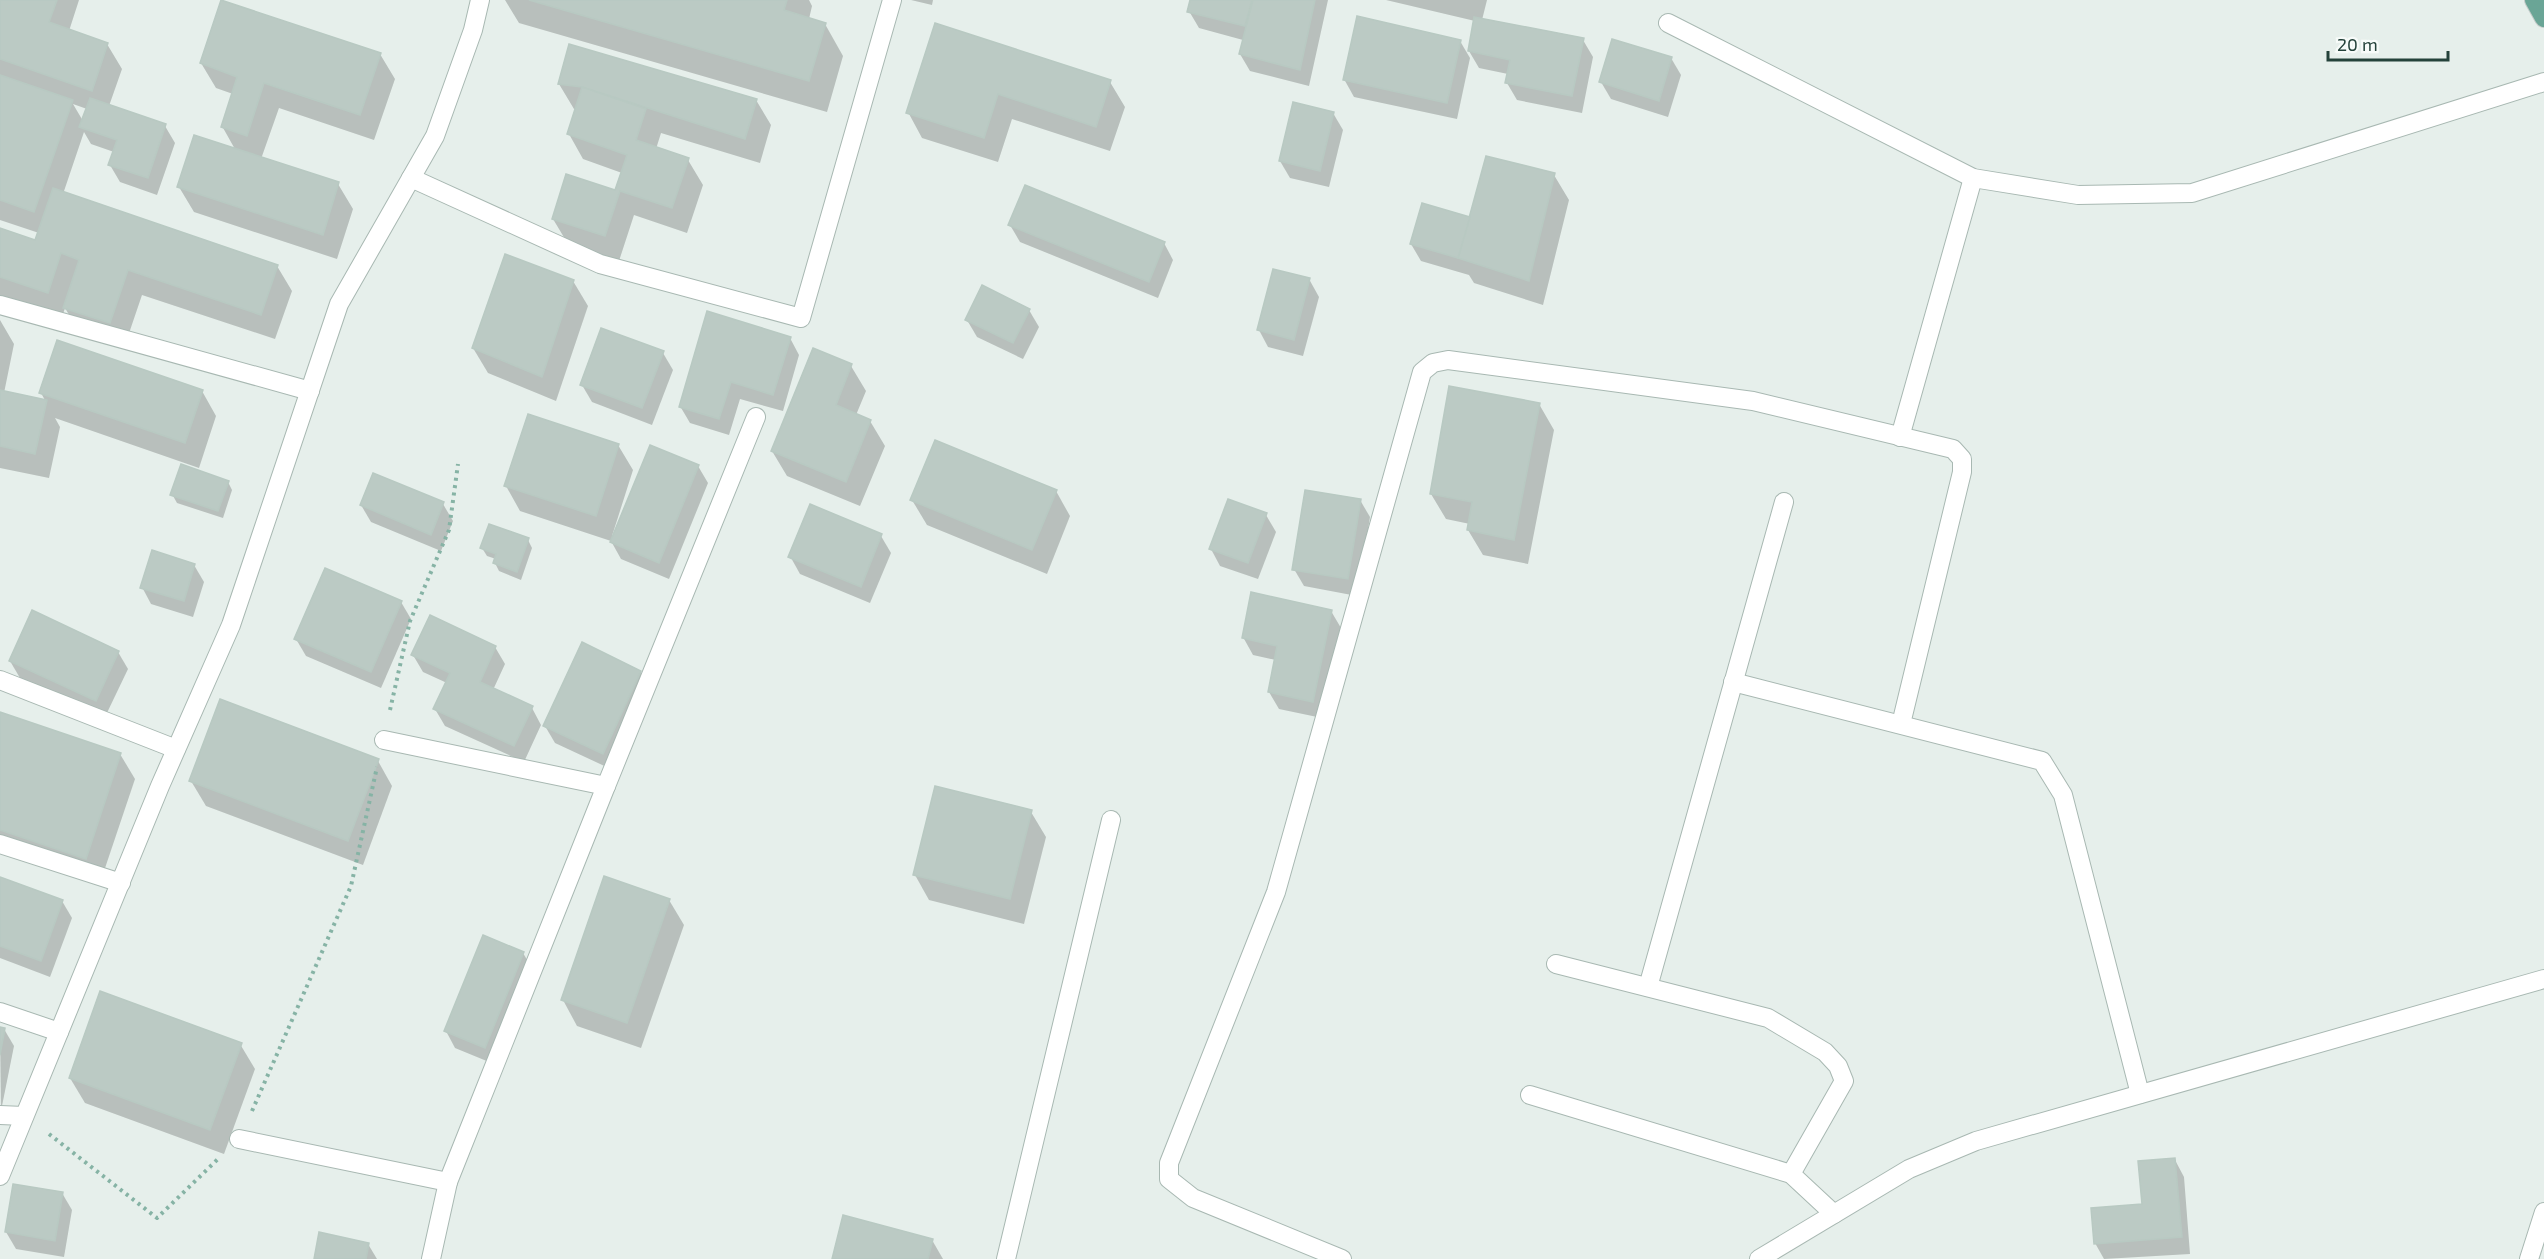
<svg xmlns="http://www.w3.org/2000/svg" width="2544" height="1259" font-family="'Exo 2',sans-serif">
<rect width="100%" height="100%" fill="#e6efeb"/>
<g fill="#0003" fill-rule="evenodd">
<path d="M0 0H79L69 31 107 44 122 69 109 106 165 126 175 143 157 195 120 182 110 165 114 152 91 144 84 132 63 194 277 266 292 291 275 339 142 295 124 348 80 333 65 308 62 317 0 296V230L36 242 39 233 0 220ZM73 104 87 109 83 121Z"/>
<polygon points="505,0 809,0 812,6 809,19 825,24 843,56 827,112 519,23"/>
<polygon points="911,0 933,0 932,5"/>
<polygon points="1192,0 1328,0 1309,86 1250,71 1240,54 1243,40 1199,28 1189,11"/>
<polygon points="1386,0 1487,0 1482,20 1583,40 1593,57 1582,113 1517,100 1507,83 1508,74 1479,68 1469,51 1475,21"/>
<polygon points="936,25 1110,82 1125,107 1110,151 1012,119 998,162 922,138 908,112"/>
<polygon points="1460,41 1470,58 1457,119 1354,97 1344,79"/>
<polygon points="380,54 395,79 374,140 279,108 261,159 338,184 353,209 337,259 194,212 179,187 236,151 222,126 233,94 216,88 201,63"/>
<polygon points="1671,58 1681,75 1668,117 1611,99 1601,82"/>
<polygon points="559,84 756,100 771,125 760,163 661,133 656,149 688,160 703,185 687,233 634,215 619,261 568,244 553,219 616,192 622,173 583,159 569,134 577,109 574,109"/>
<polygon points="1333,113 1343,130 1329,187 1290,178 1280,161"/>
<polygon points="1554,175 1569,200 1543,305 1474,283 1469,275 1421,261 1411,244 1470,219"/>
<polygon points="1010,225 1164,243 1173,260 1158,298 1020,242"/>
<polygon points="1309,279 1319,297 1303,356 1268,347 1259,330"/>
<polygon points="573,281 588,306 556,401 488,373 473,348"/>
<polygon points="1029,310 1039,327 1023,359 977,337 967,320"/>
<polygon points="0,320 14,344 4,393 46,402 41,393 202,391 216,416 199,468 55,418 60,427 49,478 0,468"/>
<polygon points="790,338 799,355 783,411 740,399 729,435 690,423 680,406"/>
<polygon points="814,350 851,366 866,391 856,415 870,421 885,446 860,506 787,476 772,451"/>
<polygon points="663,353 673,370 652,425 592,402 582,385"/>
<polygon points="1539,404 1554,430 1528,564 1483,555 1468,530 1470,524 1446,519 1431,494"/>
<polygon points="618,445 633,470 612,536 614,536 698,466 708,483 669,579 621,559 611,541 520,511 506,486"/>
<polygon points="228,482 232,490 223,518 177,503 172,494"/>
<polygon points="1056,491 1070,516 1047,574 927,525 912,500"/>
<polygon points="1228,500 1266,515 1276,532 1258,579 1220,566 1211,549"/>
<polygon points="1360,500 1370,517 1357,596 1304,586 1294,569"/>
<polygon points="443,504 453,521 441,551 371,522 361,505"/>
<polygon points="811,506 881,536 891,553 870,603 800,574 790,556"/>
<polygon points="528,540 532,548 521,580 499,571 495,563 496,559 487,556 482,548"/>
<polygon points="194,565 204,582 193,617 151,604 142,587"/>
<polygon points="401,602 411,619 381,688 306,656 296,639"/>
<polygon points="1331,611 1341,628 1322,718 1279,709 1269,692 1276,660 1253,655 1243,637"/>
<polygon points="495,647 505,664 493,690 532,708 541,725 524,762 445,726 435,709 447,683 423,672 413,655"/>
<polygon points="118,652 128,669 105,717 20,678 10,661"/>
<polygon points="640,672 650,689 613,770 555,743 545,726"/>
<polygon points="0,713 120,754 135,779 100,883 0,849"/>
<polygon points="378,761 392,786 363,865 206,806 191,781"/>
<polygon points="1031,812 1046,837 1024,924 929,900 915,875"/>
<polygon points="0,879 62,901 72,918 50,977 0,958"/>
<polygon points="669,900 684,925 641,1048 577,1026 563,1000"/>
<polygon points="523,953 533,970 494,1064 455,1048 446,1031"/>
<polygon points="0,1028 4,1029 14,1046 1,1111"/>
<polygon points="240,1044 255,1069 224,1154 85,1103 70,1078"/>
<polygon points="2175,1160 2184,1177 2190,1254 2104,1259 2095,1243 2143,1205"/>
<polygon points="62,1193 72,1210 64,1257 16,1249 6,1232"/>
<polygon points="932,1240 943,1259 834,1259"/>
<polygon points="368,1244 377,1259 315,1259"/>
</g>
<g fill="#bbcac4" stroke="#b8c9c2" stroke-width="1.5">
<polygon points="0,0 57,0 49,22 108,43 92,91 0,59"/>
<polygon points="221,0 381,53 360,115 264,83 247,136 221,127 237,77 200,63"/>
<polygon points="529,0 787,0 784,10 826,23 809,81"/>
<polygon points="1190,0 1252,0 1245,26 1187,12"/>
<polygon points="1253,0 1315,0 1300,70 1239,54"/>
<polygon points="1357,16 1461,40 1447,103 1343,80"/>
<polygon points="1474,17 1584,38 1572,96 1505,83 1510,60 1468,51"/>
<polygon points="935,23 1111,80 1096,127 998,94 984,138 906,113"/>
<polygon points="1612,39 1672,57 1659,101 1599,82"/>
<polygon points="569,44 757,99 745,139 582,87 558,84"/>
<polygon points="0,75 73,100 34,212 0,200"/>
<polygon points="582,87 646,109 636,140 689,158 672,208 620,191 605,236 552,219 566,174 615,190 627,155 567,134"/>
<polygon points="90,98 166,124 148,178 108,165 117,140 79,127"/>
<polygon points="1293,102 1334,112 1320,171 1279,161"/>
<polygon points="194,135 339,182 323,235 177,187"/>
<polygon points="1486,156 1555,173 1529,281 1458,258"/>
<polygon points="1025,185 1165,242 1149,282 1008,225"/>
<polygon points="53,188 278,265 261,315 128,270 110,323 63,308 79,260 61,253 48,293 0,277 0,228 35,240"/>
<polygon points="1422,203 1470,217 1458,258 1410,244"/>
<polygon points="505,254 574,280 542,377 472,348"/>
<polygon points="1273,269 1310,278 1294,340 1257,330"/>
<polygon points="982,285 1030,309 1013,343 965,320"/>
<polygon points="707,311 791,337 773,395 731,382 719,419 679,407"/>
<polygon points="601,328 664,351 642,408 580,385"/>
<polygon points="57,340 203,390 185,443 39,393"/>
<polygon points="813,348 852,364 836,405 871,420 846,482 771,451"/>
<polygon points="1449,386 1540,403 1514,540 1467,530 1472,502 1430,494"/>
<polygon points="0,390 47,400 35,454 0,446"/>
<polygon points="528,414 619,444 596,516 504,486"/>
<polygon points="935,440 1057,490 1032,550 910,500"/>
<polygon points="650,445 699,465 659,563 610,542"/>
<polygon points="181,464 229,481 218,511 170,495"/>
<polygon points="373,473 444,502 431,535 360,505"/>
<polygon points="1305,490 1361,499 1348,579 1292,570"/>
<polygon points="1228,499 1267,513 1248,563 1209,549"/>
<polygon points="810,504 882,534 861,587 788,557"/>
<polygon points="489,524 529,538 517,572 493,563 496,554 480,548"/>
<polygon points="152,550 195,564 184,601 140,588"/>
<polygon points="325,568 402,601 371,672 294,639"/>
<polygon points="1251,592 1332,610 1313,702 1268,692 1277,646 1242,638"/>
<polygon points="32,610 119,651 96,701 9,661"/>
<polygon points="430,615 496,646 480,682 533,706 514,746 433,709 450,673 411,655"/>
<polygon points="582,642 641,671 603,754 543,726"/>
<polygon points="220,699 379,759 348,841 189,781"/>
<polygon points="0,712 121,753 86,859 0,830"/>
<polygon points="935,786 1032,810 1010,899 913,875"/>
<polygon points="604,876 670,899 627,1023 561,1000"/>
<polygon points="0,877 63,900 41,961 0,946"/>
<polygon points="483,935 524,952 485,1048 444,1031"/>
<polygon points="100,991 242,1043 210,1130 69,1078"/>
<polygon points="0,1027 5,1028 0,1055"/>
<polygon points="2175,1158 2182,1237 2094,1244 2091,1208 2142,1204 2138,1161"/>
<polygon points="13,1184 63,1192 55,1241 5,1232"/>
<polygon points="843,1215 933,1239 928,1259 832,1259"/>
<polygon points="319,1232 369,1243 366,1259 314,1259"/>
</g>
<g fill="none" stroke-linecap="round" stroke-linejoin="round">
<g stroke="#a8b8b2" stroke-width="20">
<g id="minor">
<polyline points="1668,23 1973,178 2078,195 2192,193 2544,82"/>
<polyline points="411,178 600,264 801,318 892,0"/>
<polyline points="0,305 310,391"/>
<polyline points="1900,437 1973,178"/>
<polyline points="0,680 176,749"/>
<polyline points="1733,682 2042,761 2063,795 2140,1094"/>
<polyline points="384,740 606,786 448,1182"/>
<polyline points="606,786 756,417"/>
<polyline points="0,844 121,883"/>
<polyline points="1556,964 1768,1018 1825,1052 1838,1066 1844,1081 1791,1174"/>
<polyline points="1648,987 1784,502"/>
<polyline points="0,1012 59,1032"/>
<polyline points="1530,1095 1791,1174 1834,1214"/>
<polyline points="0,1115 24,1116"/>
<polyline points="239,1139 448,1182 431,1259"/>
<polyline points="0,1176 160,786 231,625 339,304 435,136 473,30 480,0"/>
<polyline points="1006,1259 1111,820"/>
<polyline points="1342,1259 1193,1198 1169,1179 1169,1163 1276,892 1422,372 1433,363 1448,360 1753,401 1953,449 1962,459 1962,472 1901,724"/>
<polyline points="1759,1259 1909,1169 1976,1141 2544,979"/>
<polyline points="2529,1259 2544,1212"/>
</g>
</g>
<g stroke="#c2cac8" stroke-width="20">
<polyline id="major" points="2534,0 2544,18"/>
</g>
<g stroke="#86b3a5" stroke-width="4" stroke-dasharray="3 4.5" stroke-linecap="butt">
<polyline points="390,710 410,621 449,530 458,464"/>
<polyline points="252,1111 351,886 377,767"/>
<polyline points="49,1134 157,1218 219,1158"/>
</g>
<use href="#minor" stroke="#fff" stroke-width="18"/>
<use href="#major" stroke="#6aa596" stroke-width="18"/>
</g>
<path d="M2328 51v9h120v-9" fill="none" stroke="#24423a" stroke-width="3"/>
<text x="2337" y="51" font-size="18" fill="#24423a" stroke="#f7fbf9" stroke-width="4.5" paint-order="stroke">20 m</text>
</svg>
